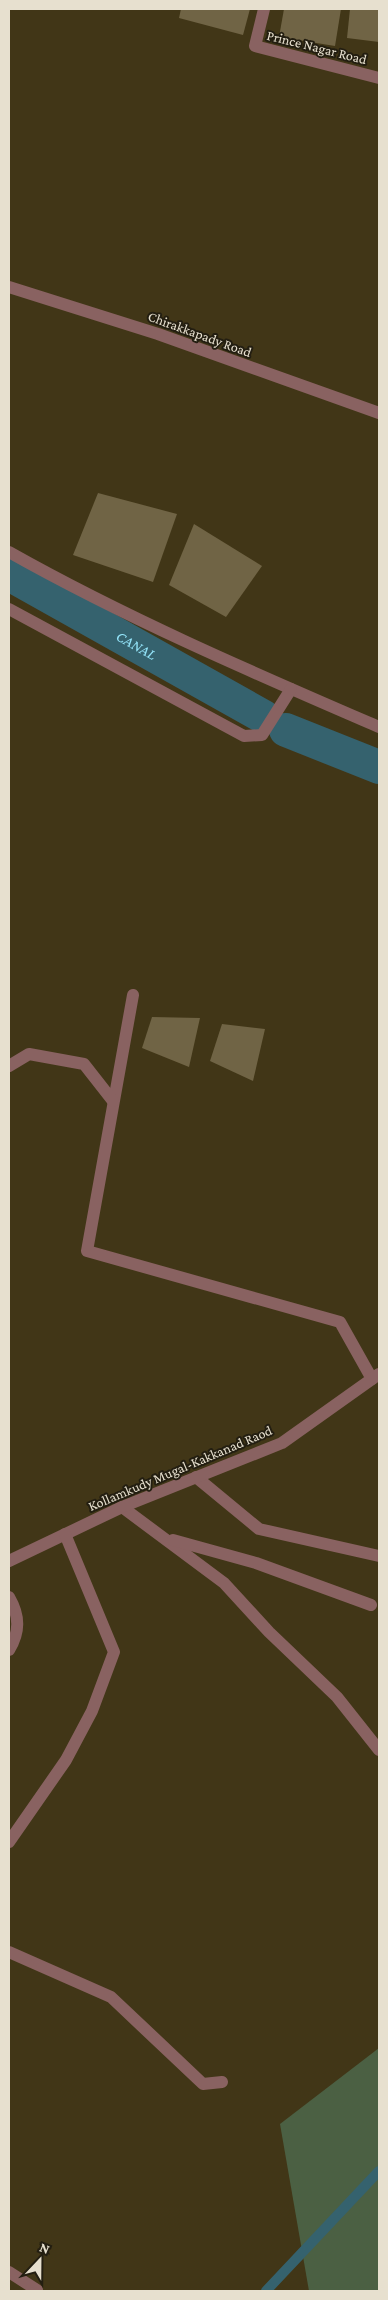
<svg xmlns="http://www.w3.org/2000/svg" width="388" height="2300" font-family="'Crimson Pro',serif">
<rect width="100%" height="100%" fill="#413617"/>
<polygon fill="#4b6043" points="379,2048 379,2291 309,2291 280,2124"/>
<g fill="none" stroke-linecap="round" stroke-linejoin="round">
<polyline stroke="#35626e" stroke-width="10" points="266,2291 379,2171"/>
<g stroke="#35626e" stroke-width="34">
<path id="s1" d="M9 574 264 717"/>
<polyline points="286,730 379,767"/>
</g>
</g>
<g fill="#706445">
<polygon points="181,9 250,9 243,35 179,18"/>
<polygon points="284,9 341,9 335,46 279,37"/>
<polygon points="350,9 379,9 379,42 347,38"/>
<polygon points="98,493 177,514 153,582 73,555"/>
<polygon points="194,524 262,566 226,617 169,585"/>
<polygon points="152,1017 200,1018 189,1067 142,1048"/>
<polygon points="222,1024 265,1029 253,1081 210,1061"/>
</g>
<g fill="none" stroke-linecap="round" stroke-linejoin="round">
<g stroke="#896261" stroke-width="12">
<polyline points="264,9 255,46 379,78"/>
<polyline points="9,287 158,334 379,413"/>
<path d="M9 552C128 619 254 673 379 727"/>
<polyline points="9,609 244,736 262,735 291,689"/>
<polyline points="133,995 87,1251 340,1322 372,1379"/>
<polyline points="9,1066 29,1054 84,1064 113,1101"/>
<polyline points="196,1477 259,1529 379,1556"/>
<polyline points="122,1507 224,1583 269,1632 337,1697 379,1750"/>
<polyline points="173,1540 256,1563 371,1605"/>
<polyline points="9,1561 122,1507 282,1443 379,1374"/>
<path d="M9 1597C20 1616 20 1632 9 1650"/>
<polyline points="9,1842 66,1760 92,1711 114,1652 65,1534"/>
<polyline points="9,1952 111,1997 203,2084 222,2082"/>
<polyline points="9,2272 37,2290"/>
</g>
</g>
<g text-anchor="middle" stroke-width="4" stroke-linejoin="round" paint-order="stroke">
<g font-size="14" fill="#e7e0cf" stroke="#231e11">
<text transform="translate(317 47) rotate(14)" y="5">Prince Nagar Road</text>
<text transform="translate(200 334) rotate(20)" y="5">Chirakkapady Road</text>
<text transform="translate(180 1468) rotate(-23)" y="5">Kollamkudy Mugal-Kakkanad Raod</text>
</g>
<g font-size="15" font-style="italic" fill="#93e3f8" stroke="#231e11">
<text dy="5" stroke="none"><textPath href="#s1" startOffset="146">CANAL</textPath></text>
</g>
</g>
<rect width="388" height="2300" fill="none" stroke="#e7e0cf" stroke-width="20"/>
<g transform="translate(40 2260) rotate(22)" stroke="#231e11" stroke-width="4" paint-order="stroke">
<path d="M0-4L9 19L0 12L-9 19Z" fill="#e7e0cf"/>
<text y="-8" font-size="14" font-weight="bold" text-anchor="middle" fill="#e7e0cf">N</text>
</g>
</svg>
